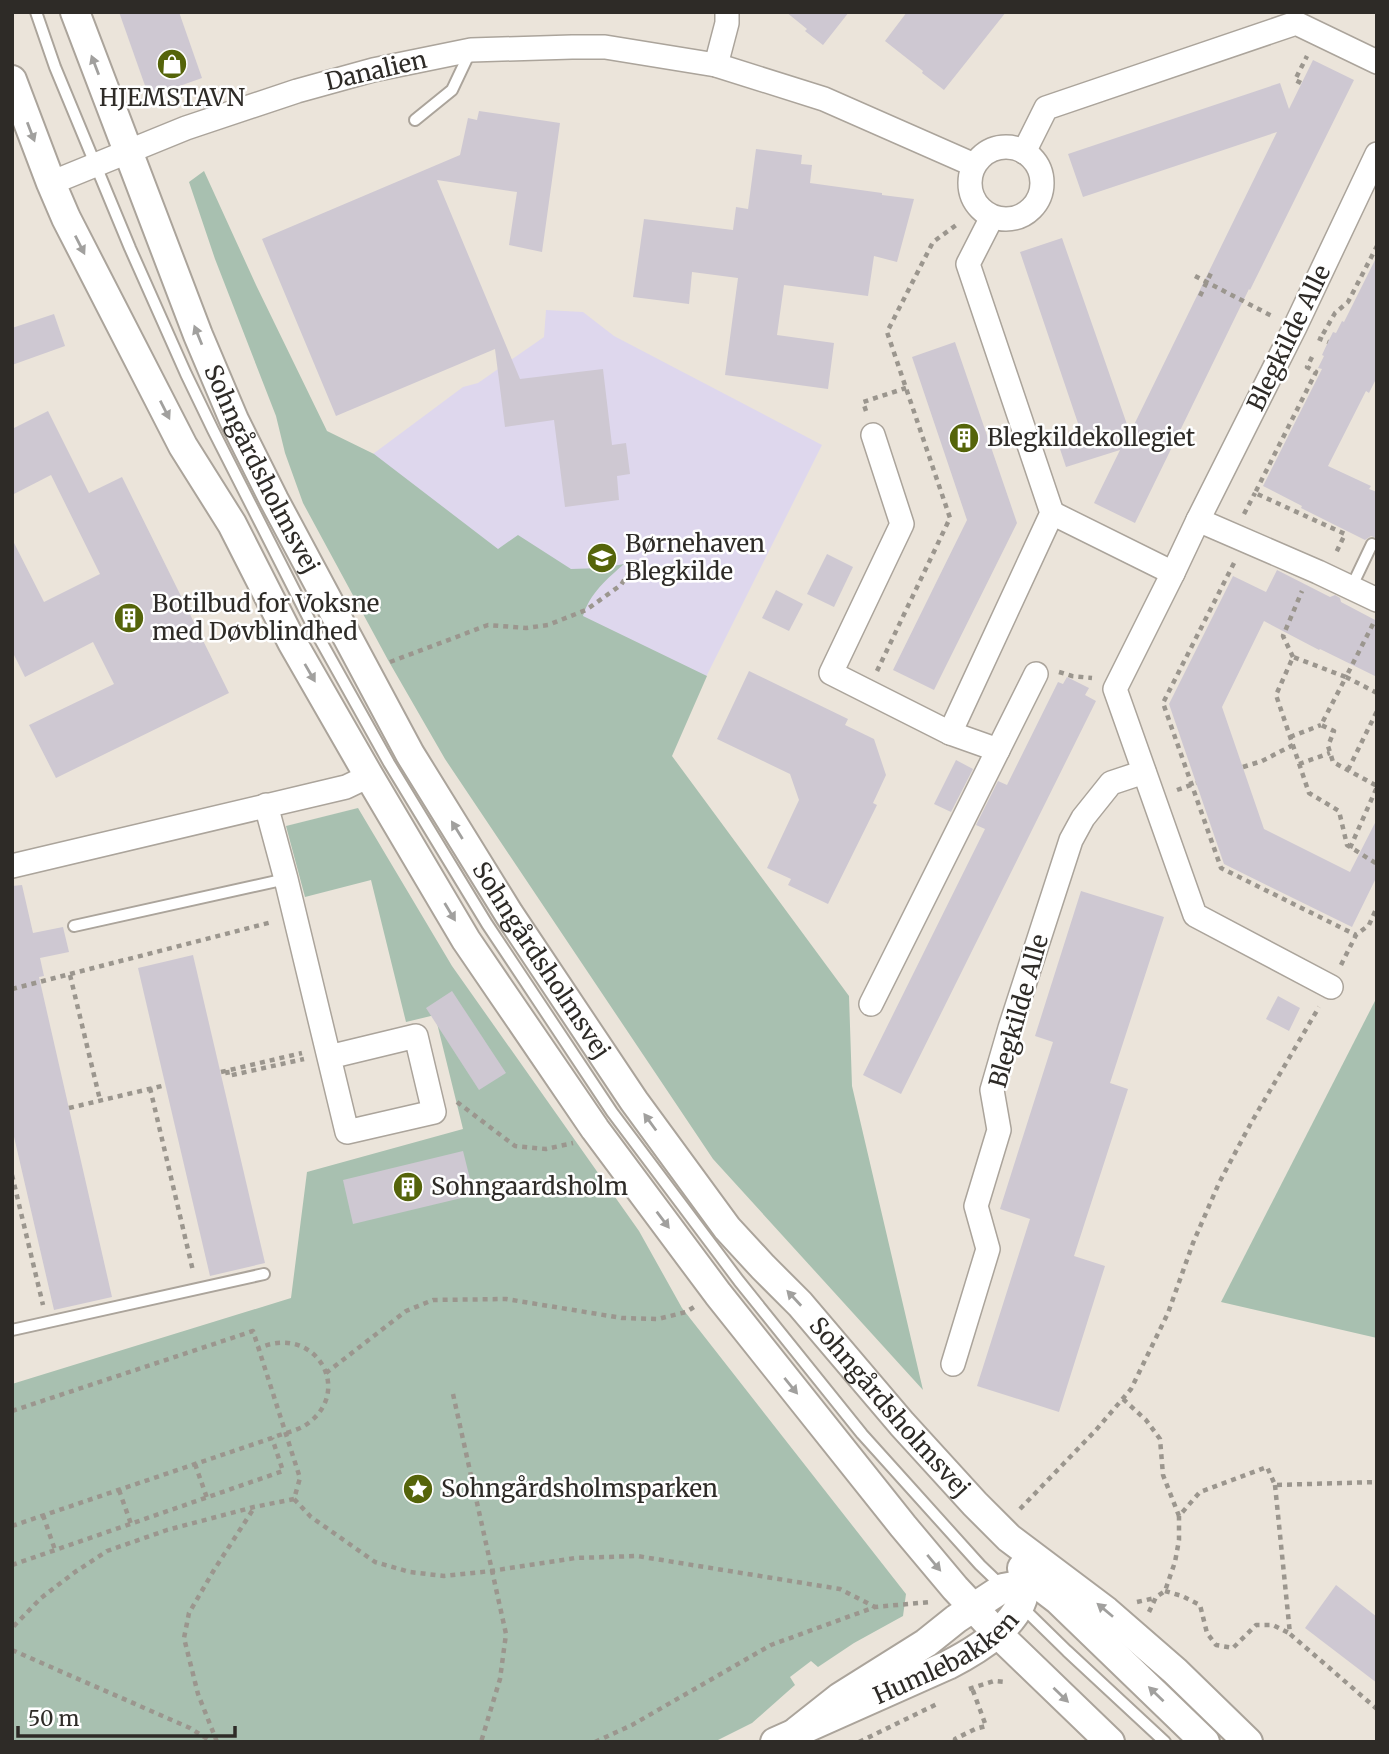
<svg xmlns="http://www.w3.org/2000/svg" width="1389" height="1754" font-family="Merriweather,serif">
<rect width="100%" height="100%" fill="#ebe4da"/>
<polygon fill="#ded7ed" points="546,310 583,312 614,336 822,445 656,777 330,486 463,387 478,383 544,337"/>
<g fill="#a8c0b0">
<path d="M204 171 256 285 327 431 374 454 498 549 518 535 571 569 602 568 624 564C607 579 590 593 583 616L707 676 672 756 849 996 852 1086 923 1390 713 1159 445 759 388 660 303 503 285 453 276 416 215 259 189 182Z"/>
<polygon points="358,808 452,966 639,1231 682,1308 906,1594 903,1616 854,1643 818,1667 811,1661 790,1677 795,1685 752,1723 714,1742 12,1742 12,1384 291,1298 307,1172 463,1129 435,1015 406,1022 371,880 305,897 286,826"/>
<polygon points="1377,997 1377,1338 1221,1302"/>
</g>
<g fill="#cec8d2">
<polygon points="119,12 179,12 202,78 149,97"/>
<polygon points="786,12 849,12 823,45 805,31 807,29"/>
<polygon points="907,12 1006,12 944,90 922,73 923,71 885,41"/>
<polygon points="1313,60 1354,80 1250,290 1249,289 1135,523 1094,503 1120,450 1066,467 1059,446 1083,438 1020,252 1062,238 1130,433 1277,132 1083,197 1068,154 1280,83 1289,109"/>
<polygon points="479,111 560,123 542,252 509,245 517,192 437,180 520,379 603,369 612,445 626,443 630,474 617,476 619,500 565,507 554,420 505,427 495,349 336,416 262,239 460,155 468,118 477,120"/>
<polygon points="756,149 802,155 801,164 812,165 810,183 882,193 882,195 914,199 897,262 874,256 868,296 784,285 777,335 834,343 828,389 725,375 738,278 692,272 689,304 633,297 644,219 733,230 736,207 748,209"/>
<polygon points="1377,256 1377,377 1369,393 1366,391 1328,466 1371,486 1369,489 1377,492 1377,538 1371,536 1365,540 1301,508 1302,506 1263,486 1322,369 1318,368 1324,356 1322,355 1328,342 1333,332 1336,333 1342,321 1344,322"/>
<polygon points="54,314 65,346 12,365 12,328"/>
<polygon points="955,342 1017,523 934,690 893,670 967,520 912,357"/>
<polygon points="48,411 89,493 122,477 229,693 56,778 29,725 114,684 93,642 25,677 12,651 12,539 44,602 100,574 51,475 12,495 12,429"/>
<polygon points="827,554 853,567 834,607 807,594"/>
<polygon points="1277,570 1330,597 1335,595 1340,598 1341,602 1377,621 1377,677 1320,649 1319,650 1264,621 1222,707 1264,829 1350,872 1377,819 1377,876 1352,927 1224,864 1169,704 1233,576 1266,592"/>
<polygon points="776,590 803,604 789,631 762,618"/>
<polygon points="749,671 848,719 845,725 874,739 886,775 873,803 877,805 828,904 788,885 791,879 767,868 799,800 790,774 717,739"/>
<polygon points="1067,677 1089,688 1085,695 1096,701 901,1094 863,1075 985,829 976,825 998,781 1007,785 1058,682 1063,684"/>
<polygon points="956,760 973,769 951,812 934,804"/>
<polygon points="22,885 33,933 63,927 69,952 40,958 44,976 39,977 112,1297 54,1310 12,1128 12,886"/>
<polygon points="1081,891 1164,917 1110,1083 1128,1089 1074,1256 1105,1266 1059,1412 977,1386 1030,1219 1000,1209 1053,1042 1035,1036"/>
<polygon points="193,955 265,1263 210,1276 138,968"/>
<polygon points="452,991 506,1073 479,1090 426,1008"/>
<polygon points="1278,996 1300,1008 1289,1031 1266,1019"/>
<polygon points="463,1151 474,1195 353,1224 343,1180"/>
<polygon points="1336,1585 1377,1617 1377,1683 1305,1628"/>
</g>
<g fill="none" stroke-linecap="round" stroke-linejoin="round">
<g stroke="#aba49b" stroke-width="14">
<g id="service">
<polyline points="36,12 55,67 130,248 186,374 213,430 313,627 389,763 487,924 612,1112 739,1281 862,1434 980,1565 1004,1588"/>
<polyline points="415,120 452,90 470,52"/>
<polyline points="1351,588 1372,544"/>
<polyline points="74,926 286,879"/>
<polyline points="12,1330 264,1274"/>
<polyline points="1022,1607 1067,1651 1165,1742"/>
</g>
</g>
<g stroke="#aba49b" stroke-width="26">
<g id="minor">
<polyline points="716,65 727,23 727,12"/>
<circle cx="1006" cy="183" r="36"/>
<polyline points="1024,152 1046,108 1296,23 1377,62"/>
<polyline points="51,183 186,128 297,91 373,70 471,50 572,47 605,47 716,65 824,99 974,165"/>
<polyline points="873,435 902,524 831,673 950,733 1052,513 968,264 992,217"/>
<polyline points="1052,513 1173,573 1115,689 1195,915 1331,987"/>
<polyline points="1198,520 1295,327 1377,154"/>
<polyline points="1173,573 1198,520 1318,572 1377,600"/>
<polyline points="950,733 998,750"/>
<polyline points="266,805 286,879 347,1132 434,1112 416,1036 329,1057"/>
<polyline points="12,866 346,787 369,776"/>
<polyline points="871,1004 1036,674"/>
<polyline points="953,1364 988,1249 976,1206 999,1130 992,1090 1010,1028 1071,840 1083,818 1111,783 1144,772"/>
</g>
</g>
<g stroke="#aba49b" stroke-width="32">
<g id="tertiary">
<path id="s1" d="M75 12 198 335 234 420 274 500 410 754 509 914 634 1101 727 1228 763 1267 800 1304 902 1424 975 1504 1009 1538 1106 1611 1175 1671 1248 1742"/>
<polyline points="12,80 51,183 66,218 183,446 232,524 292,642 369,776 466,940 595,1129 718,1294 903,1526 955,1588 998,1634 1110,1742"/>
<polyline points="797,1731 840,1697 926,1643 956,1619 1003,1588 1025,1584 1041,1587 1058,1600 1205,1742"/>
<path id="s2" d="M775 1742 948 1665C977 1650 1025 1622 1025 1584 1025 1579 1023 1573 1022 1568"/>
</g>
</g>
<g stroke="#9b968e" stroke-width="4.5" stroke-dasharray="5 5" stroke-linecap="butt">
<polyline points="1301,83 1295,80 1307,56"/>
<polyline points="1195,276 1272,316"/>
<polyline points="1200,296 1212,271"/>
<polyline points="1323,334 1335,313 1348,302 1377,246"/>
<polyline points="1318,338 1328,342"/>
<polyline points="1312,357 1307,367 1316,372 1255,493 1345,534 1335,555"/>
<polyline points="866,411 863,402 906,388"/>
<polyline points="1244,514 1255,493"/>
<polyline points="1234,563 1163,703 1221,868 1356,935"/>
<polyline points="1373,624 1346,677 1293,657 1276,695 1309,793 1339,811 1347,845 1377,864"/>
<polyline points="1293,657 1283,636 1302,591"/>
<polyline points="390,662 488,625 526,628 548,625 586,610 621,585 635,562"/>
<polyline points="877,671 950,518 887,332 933,242 959,223"/>
<polyline points="1059,672 1072,676 1092,678"/>
<polyline points="1377,693 1346,677 1321,725 1334,731 1328,746 1333,762 1377,786"/>
<polyline points="1290,737 1321,725"/>
<polyline points="1299,764 1330,753"/>
<polyline points="1243,767 1262,761 1293,745"/>
<polyline points="1348,770 1377,711"/>
<polyline points="1177,790 1196,783"/>
<polyline points="1350,848 1377,787"/>
<polyline points="1341,965 1356,935 1369,925 1377,907"/>
<polyline points="70,975 100,1100"/>
<polyline points="12,989 272,922"/>
<polyline points="227,1070 228,1076 304,1059"/>
<polyline points="221,1072 302,1053"/>
<polyline points="150,1088 193,1271"/>
<polyline points="457,1102 515,1146 546,1149 573,1143"/>
<polyline points="69,1108 166,1085"/>
<polyline points="12,1175 43,1305"/>
<polyline points="326,1373 406,1311 433,1300 506,1299 622,1318 658,1319 686,1312 694,1307"/>
<polyline points="453,1394 506,1634 500,1679 481,1742"/>
<polyline points="1123,1399 1146,1420 1160,1439 1163,1475 1179,1516 1200,1492 1267,1467 1275,1485 1377,1482"/>
<polyline points="12,1411 253,1331 300,1478 294,1499 254,1507 167,1530 107,1551 75,1572 41,1598 12,1628"/>
<polyline points="195,1464 207,1498"/>
<polyline points="1275,1485 1290,1634 1377,1709"/>
<polyline points="119,1490 131,1524"/>
<polyline points="294,1499 311,1517 375,1562 410,1572 444,1576 491,1571 575,1558 637,1556 840,1589 875,1607"/>
<polyline points="1020,1509 1096,1430 1131,1389 1168,1313 1193,1243 1219,1183 1251,1123 1319,1007"/>
<polyline points="43,1515 55,1550"/>
<path d="M12 1526 272 1438C285 1432 300 1431 311 1421 352 1387 314 1324 259 1348"/>
<polyline points="12,1565 283,1471 272,1438"/>
<polyline points="1165,1591 1182,1596 1200,1605 1207,1633 1216,1645 1233,1648 1256,1625 1273,1625 1289,1633"/>
<polyline points="1137,1602 1155,1598"/>
<polyline points="1149,1612 1156,1597 1165,1591 1175,1562 1179,1540 1179,1516"/>
<polyline points="12,1650 190,1728 212,1742"/>
<polyline points="969,1689 994,1681 1005,1682"/>
<polyline points="217,1742 198,1694 184,1638 189,1613 214,1570 254,1508"/>
<polyline points="595,1742 632,1725 771,1645 875,1607 930,1602"/>
<polyline points="859,1742 939,1703"/>
<polyline points="955,1742 955,1739 975,1729 986,1726 972,1688"/>
</g>
<use href="#service" stroke="#fff" stroke-width="10"/>
<use href="#minor" stroke="#fff" stroke-width="23"/>
<use href="#tertiary" stroke="#fff" stroke-width="28"/>
</g>
<defs><path id="oneway-solid" d="M-6-.8H1V-3.2L6.5 0L1 3.2V.8H-6Z" transform="scale(1.75)"/></defs>
<g fill="#a1a09e">
<use href="#oneway-solid" transform="translate(95 65) rotate(-111)"/>
<use href="#oneway-solid" transform="translate(31 132) rotate(69)"/>
<use href="#oneway-solid" transform="translate(80 245) rotate(63)"/>
<use href="#oneway-solid" transform="translate(198 335) rotate(-112)"/>
<use href="#oneway-solid" transform="translate(165 410) rotate(63)"/>
<use href="#oneway-solid" transform="translate(310 673) rotate(60)"/>
<use href="#oneway-solid" transform="translate(457 830) rotate(-122)"/>
<use href="#oneway-solid" transform="translate(450 912) rotate(59)"/>
<use href="#oneway-solid" transform="translate(650 1122) rotate(-126)"/>
<use href="#oneway-solid" transform="translate(663 1220) rotate(53)"/>
<use href="#oneway-solid" transform="translate(794 1298) rotate(-133)"/>
<use href="#oneway-solid" transform="translate(791 1386) rotate(51)"/>
<use href="#oneway-solid" transform="translate(934 1563) rotate(50)"/>
<use href="#oneway-solid" transform="translate(1105 1610) rotate(-140)"/>
<use href="#oneway-solid" transform="translate(1156 1694) rotate(-136)"/>
<use href="#oneway-solid" transform="translate(1061 1695) rotate(44)"/>
</g>
<defs>
<g id="shop-disc" transform="scale(1.575)"><circle r="9.5" fill="#55640a" stroke="#fff"/><path d="M-5-2.5h2.3a2.7 3.5 0 0 1 5.4 0H5L5.5 6h-11ZM-1.5-2.5h3a1.5 2.3 0 0 0-3 0Z" fill="#fff"/></g>
<g id="building-disc" transform="scale(1.575)"><circle r="9.5" fill="#55640a" stroke="#fff"/><path d="M-4-6H4V6H1V3H-1V6H-4ZM-2.5-4.3h1.7v1.8h-1.7ZM.8-4.3h1.7v1.8H.8ZM-2.5-1h1.7V.8h-1.7ZM.8-1h1.7V.8H.8Z" fill="#fff"/></g>
<g id="school-disc" transform="scale(1.575)"><circle r="9.5" fill="#55640a" stroke="#fff"/><path d="M0-5L7-2L0 1L-7-2ZM-4 1L0 2.5L4 1V4Q0 6-4 4Z" fill="#fff"/></g>
<g id="sight-disc" transform="scale(1.575)"><circle r="9.5" fill="#55640a" stroke="#fff"/><path d="M0-6L1.8-2.2L6-1.7L2.9 1.2L3.7 5.4L0 3.3L-3.7 5.4L-2.9 1.2L-6-1.7L-1.8-2.2Z" fill="#fff"/></g>
</defs>
<g fill-rule="evenodd">
<use href="#shop-disc" x="172" y="64"/>
<use href="#building-disc" x="964" y="438"/>
<use href="#school-disc" x="602" y="558"/>
<use href="#building-disc" x="129" y="618"/>
<use href="#building-disc" x="408" y="1187"/>
<use href="#sight-disc" x="418" y="1489"/>
</g>
<g text-anchor="middle" stroke-width="5" stroke-linejoin="round" paint-order="stroke">
<g font-size="24" fill="#2e2b27" stroke="#fff">
<text transform="translate(376 71) rotate(-13)" y="8">Danalien</text>
<text transform="translate(1289 338) rotate(-64)" y="8">Blegkilde Alle</text>
<text dy="8" stroke="none"><textPath href="#s1" startOffset="494">Sohngårdsholmsvej</textPath></text>
<text dy="8" stroke="none"><textPath href="#s1" startOffset="1060">Sohngårdsholmsvej</textPath></text>
<text transform="translate(1019 1011) rotate(-74)" y="8">Blegkilde Alle</text>
<text dy="8" stroke="none"><textPath href="#s1" startOffset="1628">Sohngårdsholmsvej</textPath></text>
<text dy="8" stroke="none"><textPath href="#s2" startOffset="191">Humlebakken</textPath></text>
</g>
<g font-size="24" fill="#2e2b27" stroke="#fff" text-anchor="start">
<text x="172" y="106" text-anchor="middle">HJEMSTAVN</text>
<text x="987" y="446">Blegkildekollegiet</text>
<text x="625" y="552">Børnehaven<tspan x="625" dy="28">Blegkilde</tspan></text>
<text x="152" y="612">Botilbud for Voksne<tspan x="152" dy="28">med Døvblindhed</tspan></text>
<text x="431" y="1195">Sohngaardsholm</text>
<text x="441" y="1497">Sohngårdsholmsparken</text>
</g>
</g>
<rect width="1389" height="1754" fill="none" stroke="#2e2b27" stroke-width="28"/>
<path d="M18 1726v10h217v-10" fill="none" stroke="#2e2b27" stroke-width="3.5"/>
<text x="28" y="1726" font-size="21" fill="#2e2b27" stroke="#ffffff" stroke-width="5" paint-order="stroke">50 m</text>
</svg>
